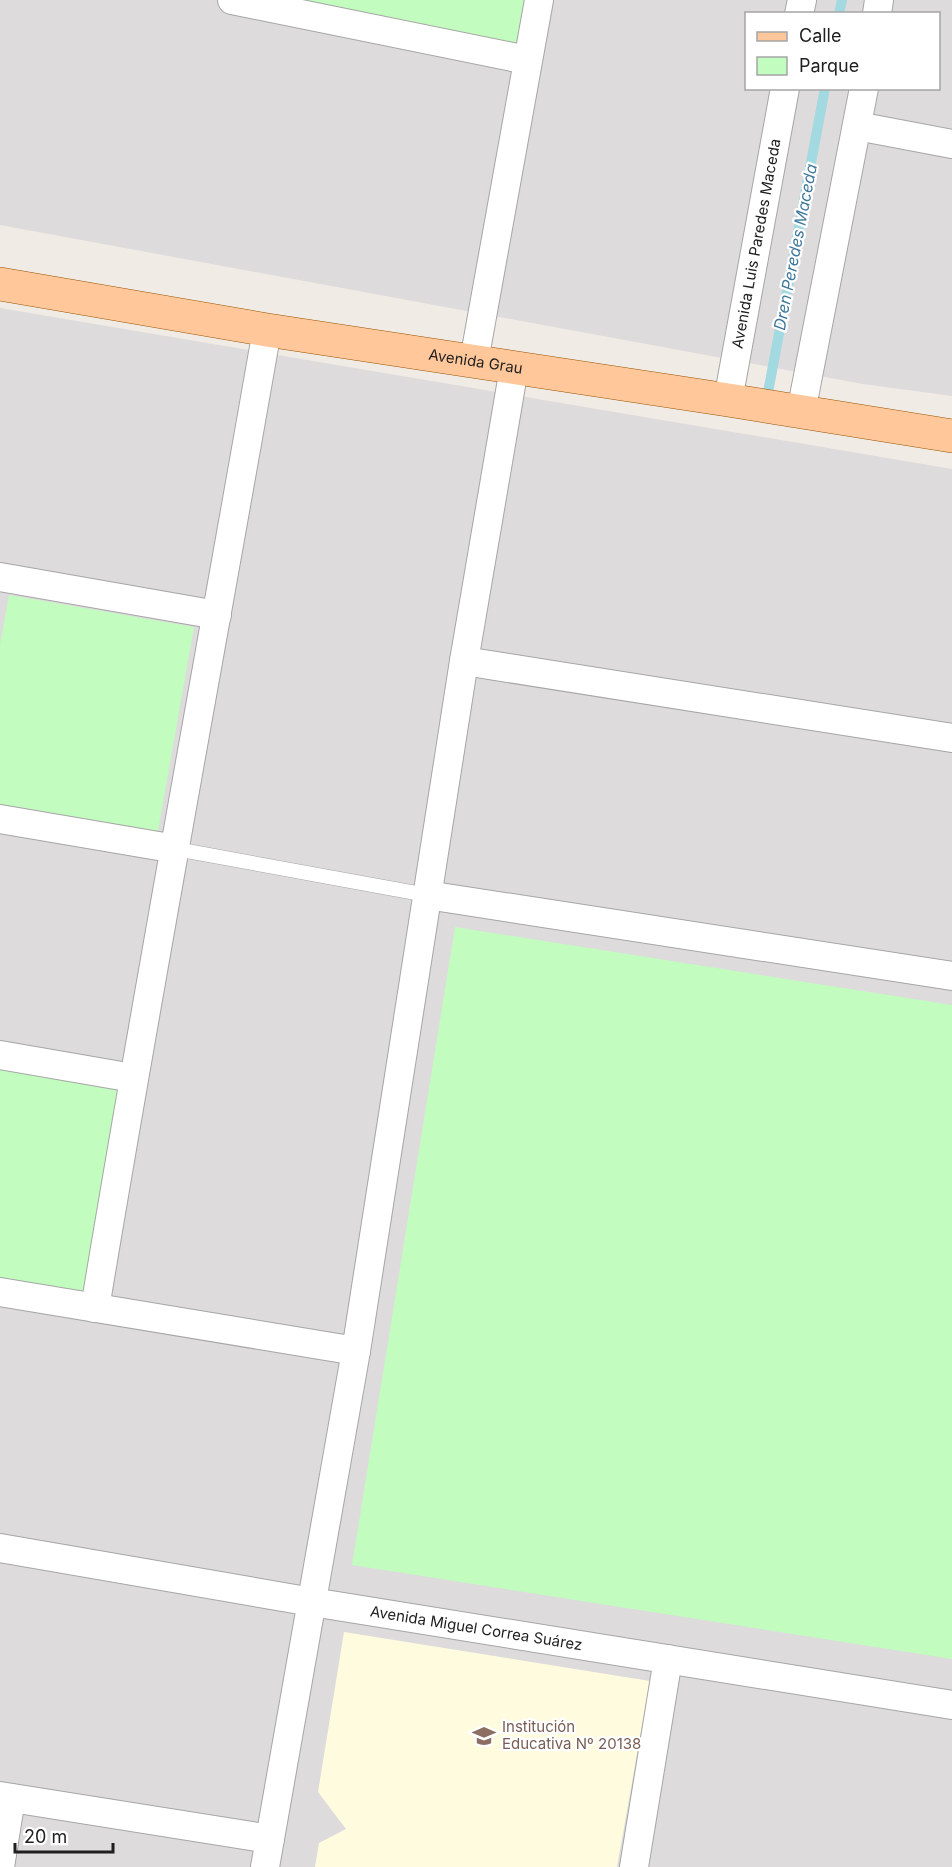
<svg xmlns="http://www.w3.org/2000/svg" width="952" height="1867" font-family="Inter,sans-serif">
<rect width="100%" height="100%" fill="#f0ebe4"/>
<g fill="#dddbdc" fill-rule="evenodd">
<path d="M0 0H952V396L863 384 0 225ZM746 14H938V88H746Z"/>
<polygon points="0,308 952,469 952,1867 0,1867"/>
</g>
<polygon fill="#fffbde" points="344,1632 650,1681 617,1867 315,1867 319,1843 346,1829 318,1792"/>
<g fill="#c2fcbf">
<polygon points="303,0 537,0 529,47"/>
<polygon points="9,595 194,627 158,831 0,804 0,644"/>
<polygon points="455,927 952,1005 952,1659 352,1565"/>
<polygon points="0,1067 120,1087 86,1292 0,1278"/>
</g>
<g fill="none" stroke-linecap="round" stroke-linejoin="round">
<g stroke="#a3d9e0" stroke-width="10">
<polyline points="839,14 842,0"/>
<polyline points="766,403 825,88"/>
</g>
<g stroke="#a6a6a6" stroke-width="15">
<polyline id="lane" points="176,849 427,895"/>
</g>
<g stroke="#a6a6a6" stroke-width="30">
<g id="street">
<polyline points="232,0 527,60"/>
<polyline points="799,14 802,0"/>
<polyline points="877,14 879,0"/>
<polyline points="857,126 952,144"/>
<polyline points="474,361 539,0"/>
<path id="s1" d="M728 400 785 88"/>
<polyline points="801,412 864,88"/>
<polyline points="0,577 217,615"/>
<polyline points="464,661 952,738"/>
<polyline points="0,819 176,849"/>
<polyline points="427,895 952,976"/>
<polyline points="0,1055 133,1078"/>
<polyline points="0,1292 356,1351"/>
<path d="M95 1308C149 982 210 656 267 330"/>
<path id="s2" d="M0 1548 312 1602 952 1705"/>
<polyline points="0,1796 270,1839"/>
<polyline points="0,1867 11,1798"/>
<polyline points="265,1867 356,1351 464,661 514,368"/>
<polyline points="634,1867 668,1659"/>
</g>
</g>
<g stroke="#995400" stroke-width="34">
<g id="primary">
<path id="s3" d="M0 284 267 330 728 400 952 436"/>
</g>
</g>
<use href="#lane" stroke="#fff" stroke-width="14"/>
<use href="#street" stroke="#fff" stroke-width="28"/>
<use href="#primary" stroke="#ffc79a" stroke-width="33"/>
</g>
<defs>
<g id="school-bare" transform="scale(1.8)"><path d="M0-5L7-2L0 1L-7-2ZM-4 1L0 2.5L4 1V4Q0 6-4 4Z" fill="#8d6e63" stroke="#fff" stroke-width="2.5" paint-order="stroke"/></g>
</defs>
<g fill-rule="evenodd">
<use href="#school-bare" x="484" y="1736"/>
</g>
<g text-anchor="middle" stroke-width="4.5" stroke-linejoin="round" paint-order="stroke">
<g font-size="15" fill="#1f1f1f" stroke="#fff">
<text dy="5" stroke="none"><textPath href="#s1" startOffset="159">Avenida Luis Paredes Maceda</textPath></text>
<text dy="5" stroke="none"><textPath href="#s3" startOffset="482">Avenida Grau</textPath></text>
<text dy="5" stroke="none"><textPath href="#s2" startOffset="483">Avenida Miguel Correa Suárez</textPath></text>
</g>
<g font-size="15" fill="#785e54" stroke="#fff" text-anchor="start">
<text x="502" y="1732">Institución<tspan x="502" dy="17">Educativa Nº 20138</tspan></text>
</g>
<g font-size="16" font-style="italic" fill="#3e789b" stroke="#fff">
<text transform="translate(795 247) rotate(-79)" y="6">Dren Peredes Maceda</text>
</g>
</g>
<rect x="745" y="12" width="195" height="78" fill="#ffffff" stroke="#a5a5a5" stroke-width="1.5"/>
<rect x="757" y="32" width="30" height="9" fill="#ffc79a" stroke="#a5a5a5" stroke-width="1.5"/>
<text x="799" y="42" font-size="18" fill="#1f1f1f">Calle</text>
<rect x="757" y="57" width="30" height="18" fill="#c2fcbf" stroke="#a5a5a5" stroke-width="1.5"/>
<text x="799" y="72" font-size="18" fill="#1f1f1f">Parque</text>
<path d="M15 1843v9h98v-9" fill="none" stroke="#1f1f1f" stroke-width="3"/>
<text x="24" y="1843" font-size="18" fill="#1f1f1f" stroke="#ffffff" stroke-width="4.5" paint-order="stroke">20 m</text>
</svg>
